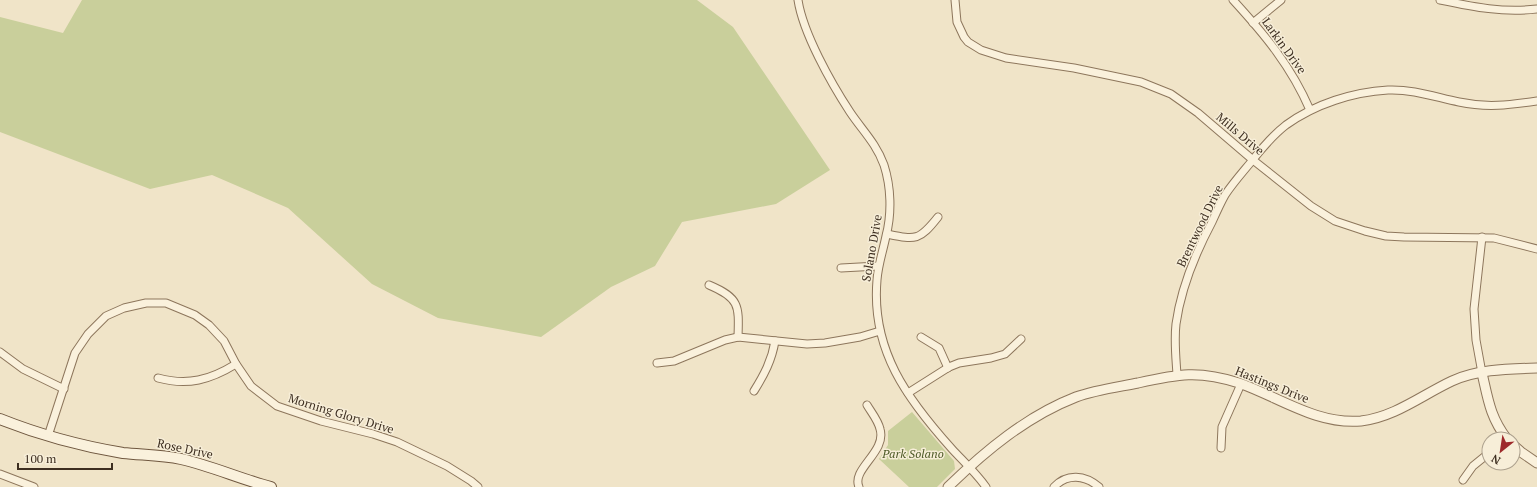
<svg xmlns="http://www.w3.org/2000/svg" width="1537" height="487" font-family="'PT Serif',serif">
<rect width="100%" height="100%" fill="#f0e4c8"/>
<g fill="#c9cf9b">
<polygon points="82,0 697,0 733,27 830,170 776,204 682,222 655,266 611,287 541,337 438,318 372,284 288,208 212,175 150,189 0,132 0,17 63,33"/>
<polygon points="912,412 954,461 955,469 937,487 909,487 879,459 888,445 888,431"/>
</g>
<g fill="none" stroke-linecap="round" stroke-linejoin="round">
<g stroke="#8d765c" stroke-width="9">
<g id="minor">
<path d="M798 0C803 33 831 83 850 112 862 130 876 143 884 165 891 187 892 213 886 236 883 251 878 265 877 280 871 350 907 399 952 449 963 461 976 473 986 487"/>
<polyline points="955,0 957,22 964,37 968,42 981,50 1006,58 1074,68 1141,82 1171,94 1198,113 1253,160 1311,206 1335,221 1365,231 1386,236 1404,237 1494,238 1537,249"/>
<path d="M1233 0C1265 35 1291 66 1310 110"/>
<path d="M1440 0C1474 7 1503 13 1537 9"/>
<polyline points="1253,23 1281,0"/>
<path d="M887 234C916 240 919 241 938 217"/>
<polyline points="1482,237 1474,309 1476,340 1482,373"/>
<polyline points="841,268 878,266"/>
<path d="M709 285C740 298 739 306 738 337"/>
<polyline points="921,337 939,348 948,368"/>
<polyline points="0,352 23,369 64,389"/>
<polyline points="657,363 674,361 725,340 738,337 807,344 825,343 860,337 880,331"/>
<path d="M1177 375C1176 358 1174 341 1176 324 1181 288 1195 254 1212 222 1216 213 1220 204 1225 195 1233 183 1242 173 1251 162 1262 148 1273 135 1286 125 1315 104 1353 92 1388 90 1413 89 1435 97 1459 102 1487 108 1509 105 1537 101"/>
<path d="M158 378C188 386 210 380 236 364"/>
<path d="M754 391C764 375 772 360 775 341"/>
<polyline points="908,393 949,367 959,363 991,358 1005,354 1021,339"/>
<polyline points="48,436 75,353 88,334 106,316 124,308 146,303 166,303 195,315 209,325 224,341 236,364 251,386 277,406 321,421 373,434 397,442 447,466 471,481 478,487"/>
<polyline points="1221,448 1222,427 1241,384"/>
<polyline points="0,474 34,487"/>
<polyline points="1463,480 1473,466 1489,453"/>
<path d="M859 487C851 469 887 452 880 429 878 420 871 412 867 405"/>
<path d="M1054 487C1067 473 1085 475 1099 487"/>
</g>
</g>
<g stroke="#8d765c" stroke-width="11">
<g id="tertiary">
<path d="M1482 373C1488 399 1490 417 1507 439"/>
<polyline points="1513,445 1521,452 1537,463"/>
<path d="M948 487C985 451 1027 416 1076 397 1095 390 1118 387 1138 383 1178 374 1199 370 1239 383 1279 397 1317 425 1361 421 1395 417 1422 395 1452 381 1478 369 1509 369 1537 368"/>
</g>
</g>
<g stroke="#6f573f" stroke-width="12">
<path id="secondary" d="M0 419C40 435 81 446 123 453 142 455 162 455 181 459 212 466 240 479 271 487"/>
</g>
<use href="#minor" stroke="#faf1dc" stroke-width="7"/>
<use href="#tertiary" stroke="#faf1dc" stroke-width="9"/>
<use href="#secondary" stroke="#faf1dc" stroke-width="10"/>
</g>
<g text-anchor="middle" stroke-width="3" stroke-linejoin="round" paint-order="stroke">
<g font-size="12" fill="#3d2e20" stroke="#f7eed8">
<text transform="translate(1284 46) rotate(54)" y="4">Larkin Drive</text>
<text transform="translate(1240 134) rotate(40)" y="4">Mills Drive</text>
<text transform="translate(1200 226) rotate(-64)" y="4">Brentwood Drive</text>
<text transform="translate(872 248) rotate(-80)" y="4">Solano Drive</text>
<text transform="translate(1272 385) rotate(22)" y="4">Hastings Drive</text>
<text transform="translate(341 414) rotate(17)" y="4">Morning Glory Drive</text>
<text transform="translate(185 449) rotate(12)" y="4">Rose Drive</text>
</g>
<g font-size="12" font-style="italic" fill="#4d5a26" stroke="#f7eed8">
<text x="913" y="458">Park Solano</text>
</g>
</g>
<g transform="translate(1501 451) rotate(210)"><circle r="19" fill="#f7eed8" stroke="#ada18e"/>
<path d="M0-3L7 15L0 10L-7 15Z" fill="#9e2a2b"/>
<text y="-6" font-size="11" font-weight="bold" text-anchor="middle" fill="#3d2e20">N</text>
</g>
<path d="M18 463v6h94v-6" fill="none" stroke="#3d2e20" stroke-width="2"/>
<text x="24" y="463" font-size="12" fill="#3d2e20" stroke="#f7eed8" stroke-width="3" paint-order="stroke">100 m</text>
</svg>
